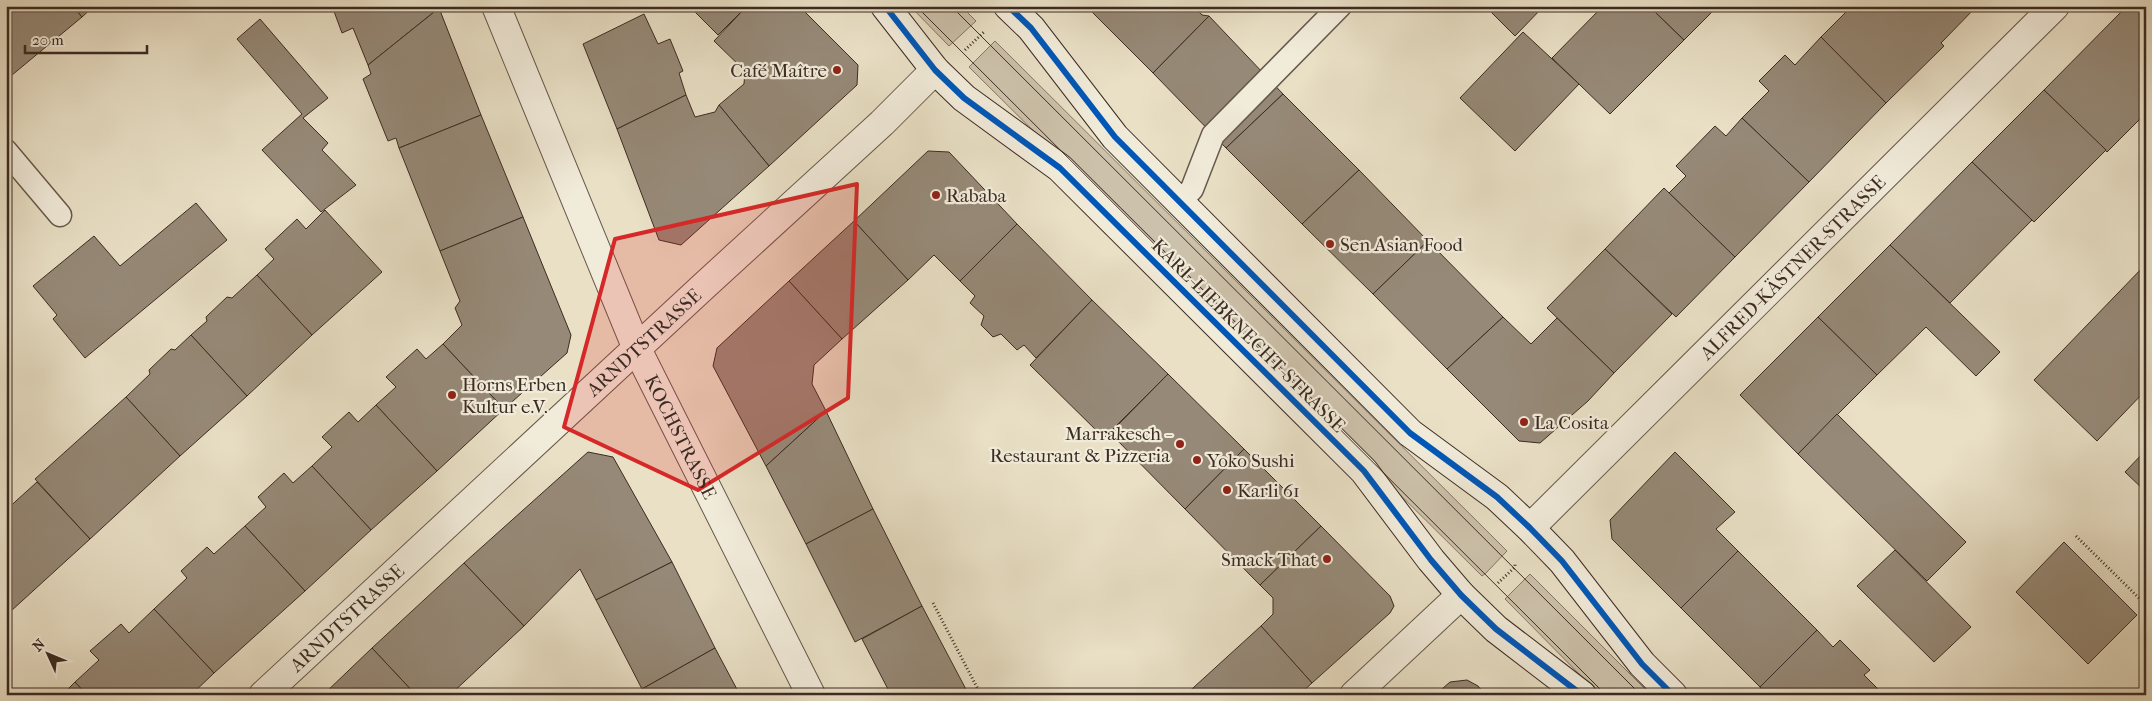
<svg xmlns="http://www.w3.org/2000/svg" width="2152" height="701" font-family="'IM FELL French Canon',serif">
<rect width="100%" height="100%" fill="#e9e0c6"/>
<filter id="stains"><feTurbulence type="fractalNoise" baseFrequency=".004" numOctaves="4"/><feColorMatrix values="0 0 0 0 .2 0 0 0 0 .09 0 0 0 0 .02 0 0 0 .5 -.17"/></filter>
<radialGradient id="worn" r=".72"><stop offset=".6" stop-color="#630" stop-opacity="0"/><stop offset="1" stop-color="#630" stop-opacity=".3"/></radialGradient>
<g fill="#ccc1aa" stroke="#847666">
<polygon points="910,6 961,6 976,21 949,46"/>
<polygon points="995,41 1507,551 1486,573 1482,576 969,67"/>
<polygon points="1530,574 1651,695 1600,695 1505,599"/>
</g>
<g fill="#968977" stroke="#3c2b22">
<polygon points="6,6 73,6 82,17 6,80"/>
<polygon points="73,6 94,6 82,17"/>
<polygon points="332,6 438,6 439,8 368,65 353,28 342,33"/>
<polygon points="689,6 747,6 718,35"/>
<polygon points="747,6 799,6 858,65 857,85 769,166 719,105 744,84 745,71 714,41"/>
<polygon points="1086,6 1194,6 1202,15 1209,16 1153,73"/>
<polygon points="1485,6 1544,6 1515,36"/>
<polygon points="1603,6 1649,6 1684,40 1610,114 1552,58"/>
<polygon points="1649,6 1718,6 1684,40"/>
<polygon points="1852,6 1977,6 1941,43 1944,46 1886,103 1821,37"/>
<polygon points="2127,6 2146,6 2146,113 2107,152 2044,90"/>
<polygon points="439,8 481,115 399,148 396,138 388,141 363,79 371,74 368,65"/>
<polygon points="644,14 658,44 670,39 683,71 679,73 686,95 617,129 583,44"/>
<polygon points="1209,16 1283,94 1226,148 1153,73"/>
<polygon points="260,19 328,98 303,118 328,143 322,150 356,185 321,212 262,150 302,114 237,39"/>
<polygon points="1523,32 1579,84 1515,151 1460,98"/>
<polygon points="1821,37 1886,103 1809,182 1742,118 1769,91 1759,81 1785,55 1795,65"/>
<polygon points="2044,90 2106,150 2034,222 1972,162"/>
<polygon points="1283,94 1359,170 1302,224 1226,148"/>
<polygon points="686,95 695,117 715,112 719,105 769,166 681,245 659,240 617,129"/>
<polygon points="481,115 523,217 440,251 399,148"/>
<polygon points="1742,118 1809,182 1735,257 1669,193 1686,176 1676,166 1715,126 1726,136"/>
<polygon points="928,151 949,152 1017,224 960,281 934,255 908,280 854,221"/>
<polygon points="1972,162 2032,220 1950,303 1890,245"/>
<polygon points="1359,170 1428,241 1373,294 1302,224"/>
<polygon points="1664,188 1735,257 1676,317 1605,249"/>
<polygon points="196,203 227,240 85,358 53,319 57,315 33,286 94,236 120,266"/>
<polygon points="325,210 382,272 312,335 257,275 274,259 265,249 297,219 306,229"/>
<polygon points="523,217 571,335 567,353 504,409 443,344 462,325 455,308 460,301 440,251"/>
<polygon points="854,221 908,280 842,339 789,281"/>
<polygon points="1017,224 1092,300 1036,358 1024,345 1017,350 1001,334 993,337 981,325 984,316 970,303 975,296 960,281"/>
<polygon points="1428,241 1503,317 1447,369 1373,294"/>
<polygon points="1890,245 2000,352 1976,376 1926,327 1877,375 1818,317"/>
<polygon points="1605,249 1672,314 1614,373 1547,308"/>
<polygon points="2146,264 2146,390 2097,441 2034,380"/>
<polygon points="257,275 312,335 247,396 191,335 207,321 206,317 227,297 232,298"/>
<polygon points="789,281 842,339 814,365 812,384 826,411 766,466 713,366 717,348"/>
<polygon points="1092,300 1168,374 1104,438 1030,365"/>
<polygon points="1503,317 1531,344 1557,318 1614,373 1588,401 1540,443 1519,441 1447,369"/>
<polygon points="1818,317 1877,375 1798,454 1740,395"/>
<polygon points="191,335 247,396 180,456 126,397 150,374 149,370 171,349 175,350"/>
<polygon points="443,344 504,409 437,471 376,405 396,387 386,377 417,349 426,359"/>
<polygon points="1168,374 1244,449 1185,509 1110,433"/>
<polygon points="126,397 180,456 90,539 35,479"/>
<polygon points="376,405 437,471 371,530 312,466 332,447 322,437 349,412 358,422"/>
<polygon points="826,411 873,509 806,544 766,466"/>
<polygon points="1837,414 1966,542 1927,581 1798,454"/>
<polygon points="1244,449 1321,526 1260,585 1185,509"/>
<polygon points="2146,450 2146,492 2125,472"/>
<polygon points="588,452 613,457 672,562 596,600 580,569 524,626 464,563"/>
<polygon points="1675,452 1735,512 1716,529 1738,551 1681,608 1612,539 1610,520"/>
<polygon points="312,466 371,530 305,591 245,526 266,507 258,497 284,473 293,483"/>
<polygon points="37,482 90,539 11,611 6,606 6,510"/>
<polygon points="873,509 922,606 855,642 806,544"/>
<polygon points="245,526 305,591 214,673 154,609 187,578 181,571 207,547 214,554"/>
<polygon points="1321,526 1390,596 1394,606 1390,613 1312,683 1261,626 1273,614 1273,598 1260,585"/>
<polygon points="2064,542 2137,615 2088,664 2016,592"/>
<polygon points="1895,550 1971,627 1934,662 1857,586"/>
<polygon points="1738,551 1817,630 1760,687 1681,608"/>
<polygon points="672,562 715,648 642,689 596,600"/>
<polygon points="464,563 524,626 450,695 416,695 372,648"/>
<polygon points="922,606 969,695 891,695 862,639"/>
<polygon points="154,609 214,673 191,695 87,695 75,682 99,660 90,651 121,624 129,633"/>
<polygon points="1261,626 1312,683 1299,695 1199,695 1193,688"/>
<polygon points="1817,630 1833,647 1840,640 1870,670 1864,675 1884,695 1767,695 1760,687"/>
<polygon points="372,648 416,695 323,695"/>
<polygon points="715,648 740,695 645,695 642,689"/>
<polygon points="1467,680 1478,686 1486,695 1435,695 1450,682"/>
<polygon points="75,682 87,695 62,695"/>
<polygon points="1193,688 1199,695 1185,695"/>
</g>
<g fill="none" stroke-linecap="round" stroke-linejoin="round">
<g stroke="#67584b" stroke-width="25">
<g id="lane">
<polyline points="6,151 60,215"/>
<polyline points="1181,201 1192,189 1213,135 1340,6"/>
</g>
</g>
<g stroke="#67584b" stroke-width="30">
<g id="street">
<path id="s1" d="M496 6 637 349 811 695"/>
<path id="s2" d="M1530 528 2055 6"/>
<path id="s3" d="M263 695 705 285 882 123 935 70"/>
<polyline points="1354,695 1461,595"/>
</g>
</g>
<g stroke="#3c2b22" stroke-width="30">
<g id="secondary">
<polyline points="885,6 935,70 964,98 1060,168 1364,471 1431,560 1461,595 1496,629 1582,695"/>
<polyline points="1008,6 1031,28 1115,137 1410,433 1497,497 1530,528 1562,561 1642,664 1673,695"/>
</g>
</g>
<g stroke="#3c2b22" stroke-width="3" stroke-dasharray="1 2.5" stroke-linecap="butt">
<polyline points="965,50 984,32"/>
<polyline points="2076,536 2146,605"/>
<polyline points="1498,583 1515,567 1515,564"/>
<polyline points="933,603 981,695"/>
</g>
<use href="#lane" stroke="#f1ebda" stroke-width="22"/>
<use href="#street" stroke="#f1ebda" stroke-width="28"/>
<use href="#secondary" stroke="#f1ebda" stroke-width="28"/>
<g stroke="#3c2b22" stroke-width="1">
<polyline points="916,6 1606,695"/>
<polyline points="951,6 1641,695"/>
</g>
<g stroke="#f1ebda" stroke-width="9">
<g id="cycleway">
<polyline points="885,6 935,70 964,98 1060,168 1364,471 1431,560 1461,595 1496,629 1582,695"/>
<polyline points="1008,6 1031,28 1115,137 1410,433 1497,497 1530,528 1562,561 1642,664 1673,695"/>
</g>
</g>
<use href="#cycleway" stroke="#0057b8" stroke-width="6"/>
</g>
<path fill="#d62828" fill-opacity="0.2" stroke="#d62828" stroke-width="4" stroke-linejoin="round" d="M857 184 848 398 698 490 564 427 615 239Z"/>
<g fill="#8f2418" stroke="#f1ebda" stroke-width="2">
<circle cx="837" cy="70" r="5"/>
<circle cx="936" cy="195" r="5"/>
<circle cx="1330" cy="244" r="5"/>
<circle cx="452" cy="395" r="5"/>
<circle cx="1524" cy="422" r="5"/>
<circle cx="1180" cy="444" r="5"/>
<circle cx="1197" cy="460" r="5"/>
<circle cx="1227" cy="490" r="5"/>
<circle cx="1327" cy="559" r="5"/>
</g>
<g text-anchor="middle" stroke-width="4.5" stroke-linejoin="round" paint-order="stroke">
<g font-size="19" fill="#3c2b22" stroke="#f1ebda" text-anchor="start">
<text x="827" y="77" text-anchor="end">Café Maître</text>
<text x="946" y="202">Rababa</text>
<text x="1340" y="251">Sen Asian Food</text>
<text x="462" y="391">Horns Erben<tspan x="462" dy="22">Kultur e.V.</tspan></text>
<text x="1534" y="429">La Cosita</text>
<text x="1170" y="440" text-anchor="end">Marrakesch -<tspan x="1170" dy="22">Restaurant &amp; Pizzeria</tspan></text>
<text x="1207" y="467">Yoko Sushi</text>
<text x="1237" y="497">Karli 61</text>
<text x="1317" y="566" text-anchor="end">Smack That</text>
</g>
<g font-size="19" fill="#3c2b22" stroke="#f1ebda">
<text dy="7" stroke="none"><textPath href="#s2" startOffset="370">ALFRED-KÄSTNER-STRASSE</textPath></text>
<text transform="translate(1249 335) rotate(45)" y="7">KARL-LIEBKNECHT-STRASSE</text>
<text dy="7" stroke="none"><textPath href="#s3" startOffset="519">ARNDTSTRASSE</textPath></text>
<text dy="7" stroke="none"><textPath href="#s1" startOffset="469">KOCHSTRASSE</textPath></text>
<text dy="7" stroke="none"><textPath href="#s3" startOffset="114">ARNDTSTRASSE</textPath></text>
</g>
</g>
<rect width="2152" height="701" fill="none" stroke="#e9e0c6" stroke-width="25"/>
<rect x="8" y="8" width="2137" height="686" fill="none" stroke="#3c2b22" stroke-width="2.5"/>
<rect x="12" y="12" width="2127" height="676" fill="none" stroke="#3c2b22"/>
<g transform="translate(48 654) rotate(314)" stroke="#f1ebda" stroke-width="4" paint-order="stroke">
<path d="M0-4L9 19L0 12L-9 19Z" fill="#3c2b22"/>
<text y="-8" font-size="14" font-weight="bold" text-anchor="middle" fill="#3c2b22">N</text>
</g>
<path d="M25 45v8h122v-8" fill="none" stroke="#3c2b22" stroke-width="2.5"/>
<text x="32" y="45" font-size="15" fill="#3c2b22" stroke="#f1ebda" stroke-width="4" paint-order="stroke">20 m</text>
<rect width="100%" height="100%" filter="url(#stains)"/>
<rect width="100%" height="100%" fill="url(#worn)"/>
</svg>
